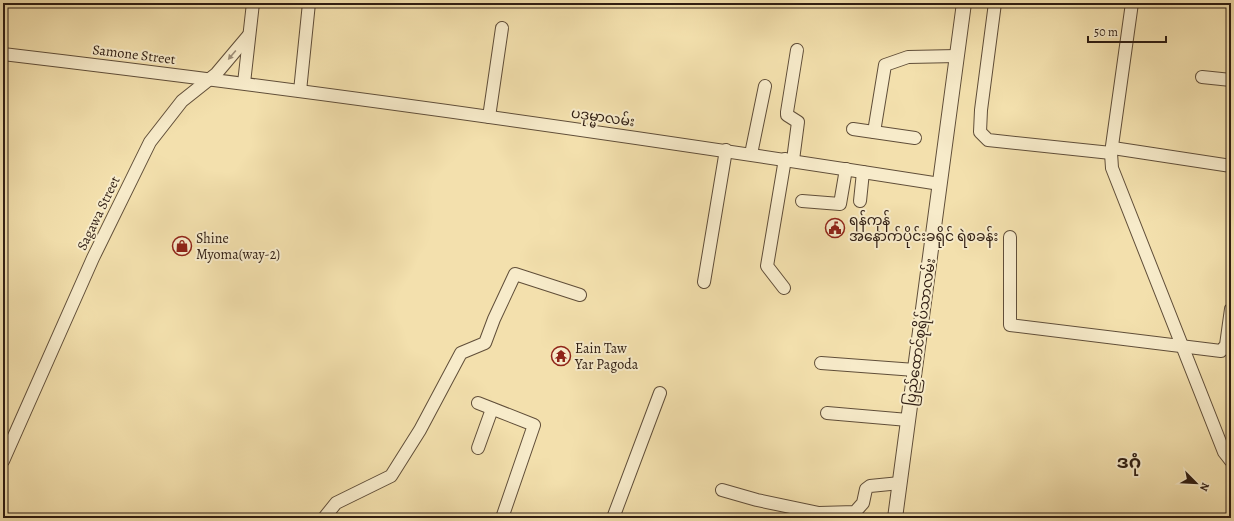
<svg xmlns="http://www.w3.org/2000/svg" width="1234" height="521" font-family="Alegreya,'Noto Sans Myanmar',serif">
<rect width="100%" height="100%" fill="#f3e0ad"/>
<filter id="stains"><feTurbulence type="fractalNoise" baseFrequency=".005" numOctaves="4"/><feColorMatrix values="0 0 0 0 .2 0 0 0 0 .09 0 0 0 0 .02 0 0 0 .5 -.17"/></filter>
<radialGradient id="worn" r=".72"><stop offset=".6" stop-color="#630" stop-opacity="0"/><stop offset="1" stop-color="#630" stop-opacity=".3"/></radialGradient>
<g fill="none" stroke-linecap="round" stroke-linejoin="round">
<g stroke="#604e39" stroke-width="14">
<g id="minor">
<polyline points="995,3 981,110 980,132 988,140 1111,153"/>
<polyline points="1132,3 1111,153 1112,168 1224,452 1231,461"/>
<path d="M3 54C316 91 628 135 940 184"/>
<polyline points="1202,77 1231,80"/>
<polyline points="244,83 253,3"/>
<polyline points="300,91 309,3"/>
<polyline points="489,117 502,28"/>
<polyline points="853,129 915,138"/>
<polyline points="874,132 885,65 908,57 957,56"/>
<polyline points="1113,148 1231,166"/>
<polyline points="751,154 765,86"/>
<polyline points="793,160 798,122 787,115 787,112 797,50"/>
<polyline points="802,201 840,204 846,169"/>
<polyline points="860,201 863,172"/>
<polyline points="1010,237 1010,325 1221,351 1226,345 1231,309"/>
<polyline points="704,282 726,150"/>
<polyline points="784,288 767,266 785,159"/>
<polyline points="821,363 915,370"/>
<polyline points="478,403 534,425 502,518"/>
<polyline points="827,413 908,420"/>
<polyline points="478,448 492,409"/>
<polyline points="3,461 93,258 150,142 182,101 216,74 248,36"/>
<polyline points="722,490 757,500 819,513 855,512 863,503 866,489 870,486 900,483"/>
<polyline points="324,518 336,503 391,476 420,430 461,353 485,343 494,319 515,274 580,295"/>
<polyline points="613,518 660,393"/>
</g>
</g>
<g stroke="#604e39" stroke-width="16">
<polyline id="tertiary" points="895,518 964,3"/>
</g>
<use href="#minor" stroke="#f7ebca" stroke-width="12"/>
<use href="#tertiary" stroke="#f7ebca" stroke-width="14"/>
</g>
<defs><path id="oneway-solid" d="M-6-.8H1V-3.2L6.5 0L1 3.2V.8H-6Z"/></defs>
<use fill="#9d8e77" href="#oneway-solid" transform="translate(232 55) rotate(130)"/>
<defs>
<g id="civic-ring" transform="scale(1)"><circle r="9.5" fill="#f7ebca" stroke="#8f2418" stroke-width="1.5"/><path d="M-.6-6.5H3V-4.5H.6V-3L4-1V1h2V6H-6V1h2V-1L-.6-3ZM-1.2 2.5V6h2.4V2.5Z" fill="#8f2418"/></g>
<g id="shop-ring" transform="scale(1)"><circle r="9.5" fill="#f7ebca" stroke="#8f2418" stroke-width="1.5"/><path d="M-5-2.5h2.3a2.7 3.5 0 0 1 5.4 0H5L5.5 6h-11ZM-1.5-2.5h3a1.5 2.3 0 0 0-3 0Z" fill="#8f2418"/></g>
<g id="temple-ring" transform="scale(1)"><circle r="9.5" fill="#f7ebca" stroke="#8f2418" stroke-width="1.5"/><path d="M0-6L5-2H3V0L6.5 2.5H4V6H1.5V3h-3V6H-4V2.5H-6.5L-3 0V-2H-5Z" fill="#8f2418"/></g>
</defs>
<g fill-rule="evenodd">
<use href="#civic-ring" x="835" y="228"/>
<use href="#shop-ring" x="182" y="246"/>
<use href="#temple-ring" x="561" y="356"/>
</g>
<g text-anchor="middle" stroke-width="4" stroke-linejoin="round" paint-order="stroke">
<g font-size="14" fill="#2f1d12" stroke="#f7ebca">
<text transform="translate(134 54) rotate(7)" y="5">Samone Street</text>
<text transform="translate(603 117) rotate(8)" y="5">ပဒုမ္မာလမ်း</text>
<text transform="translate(98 213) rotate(-64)" y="5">Sagawa Street</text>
<text transform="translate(920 332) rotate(-82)" y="5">ပြည်ထောင်စုရိပ်သာလမ်း</text>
</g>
<g font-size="14" fill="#2f1d12" stroke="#f7ebca" text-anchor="start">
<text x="849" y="225">ရန်ကုန်<tspan x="849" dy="16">အနောက်ပိုင်းခရိုင် ရဲစခန်း</tspan></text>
<text x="196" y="243">Shine<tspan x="196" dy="16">Myoma(way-2)</tspan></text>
<text x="575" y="353">Eain Taw<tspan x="575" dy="16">Yar Pagoda</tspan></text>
</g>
<g font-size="18" font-weight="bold" fill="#2f1d12" stroke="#f7ebca">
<text x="1129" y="468">ဒဂုံ</text>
</g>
</g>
<rect width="1234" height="521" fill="none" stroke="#f3e0ad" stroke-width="16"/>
<rect x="4" y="4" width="1226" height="513" fill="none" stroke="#2f1d12" stroke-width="2"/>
<rect x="8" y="8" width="1218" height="505" fill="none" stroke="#2f1d12"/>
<g transform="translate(1196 483) rotate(114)" stroke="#f7ebca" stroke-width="3" paint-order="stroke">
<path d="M0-3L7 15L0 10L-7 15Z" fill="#2f1d12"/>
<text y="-6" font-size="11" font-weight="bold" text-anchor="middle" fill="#2f1d12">N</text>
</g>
<path d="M1088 36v6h78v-6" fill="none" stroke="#2f1d12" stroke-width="2"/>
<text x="1094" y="36" font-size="12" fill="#2f1d12" stroke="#f7ebca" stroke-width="3" paint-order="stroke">50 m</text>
<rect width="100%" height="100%" filter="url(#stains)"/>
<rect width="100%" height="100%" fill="url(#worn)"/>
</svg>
